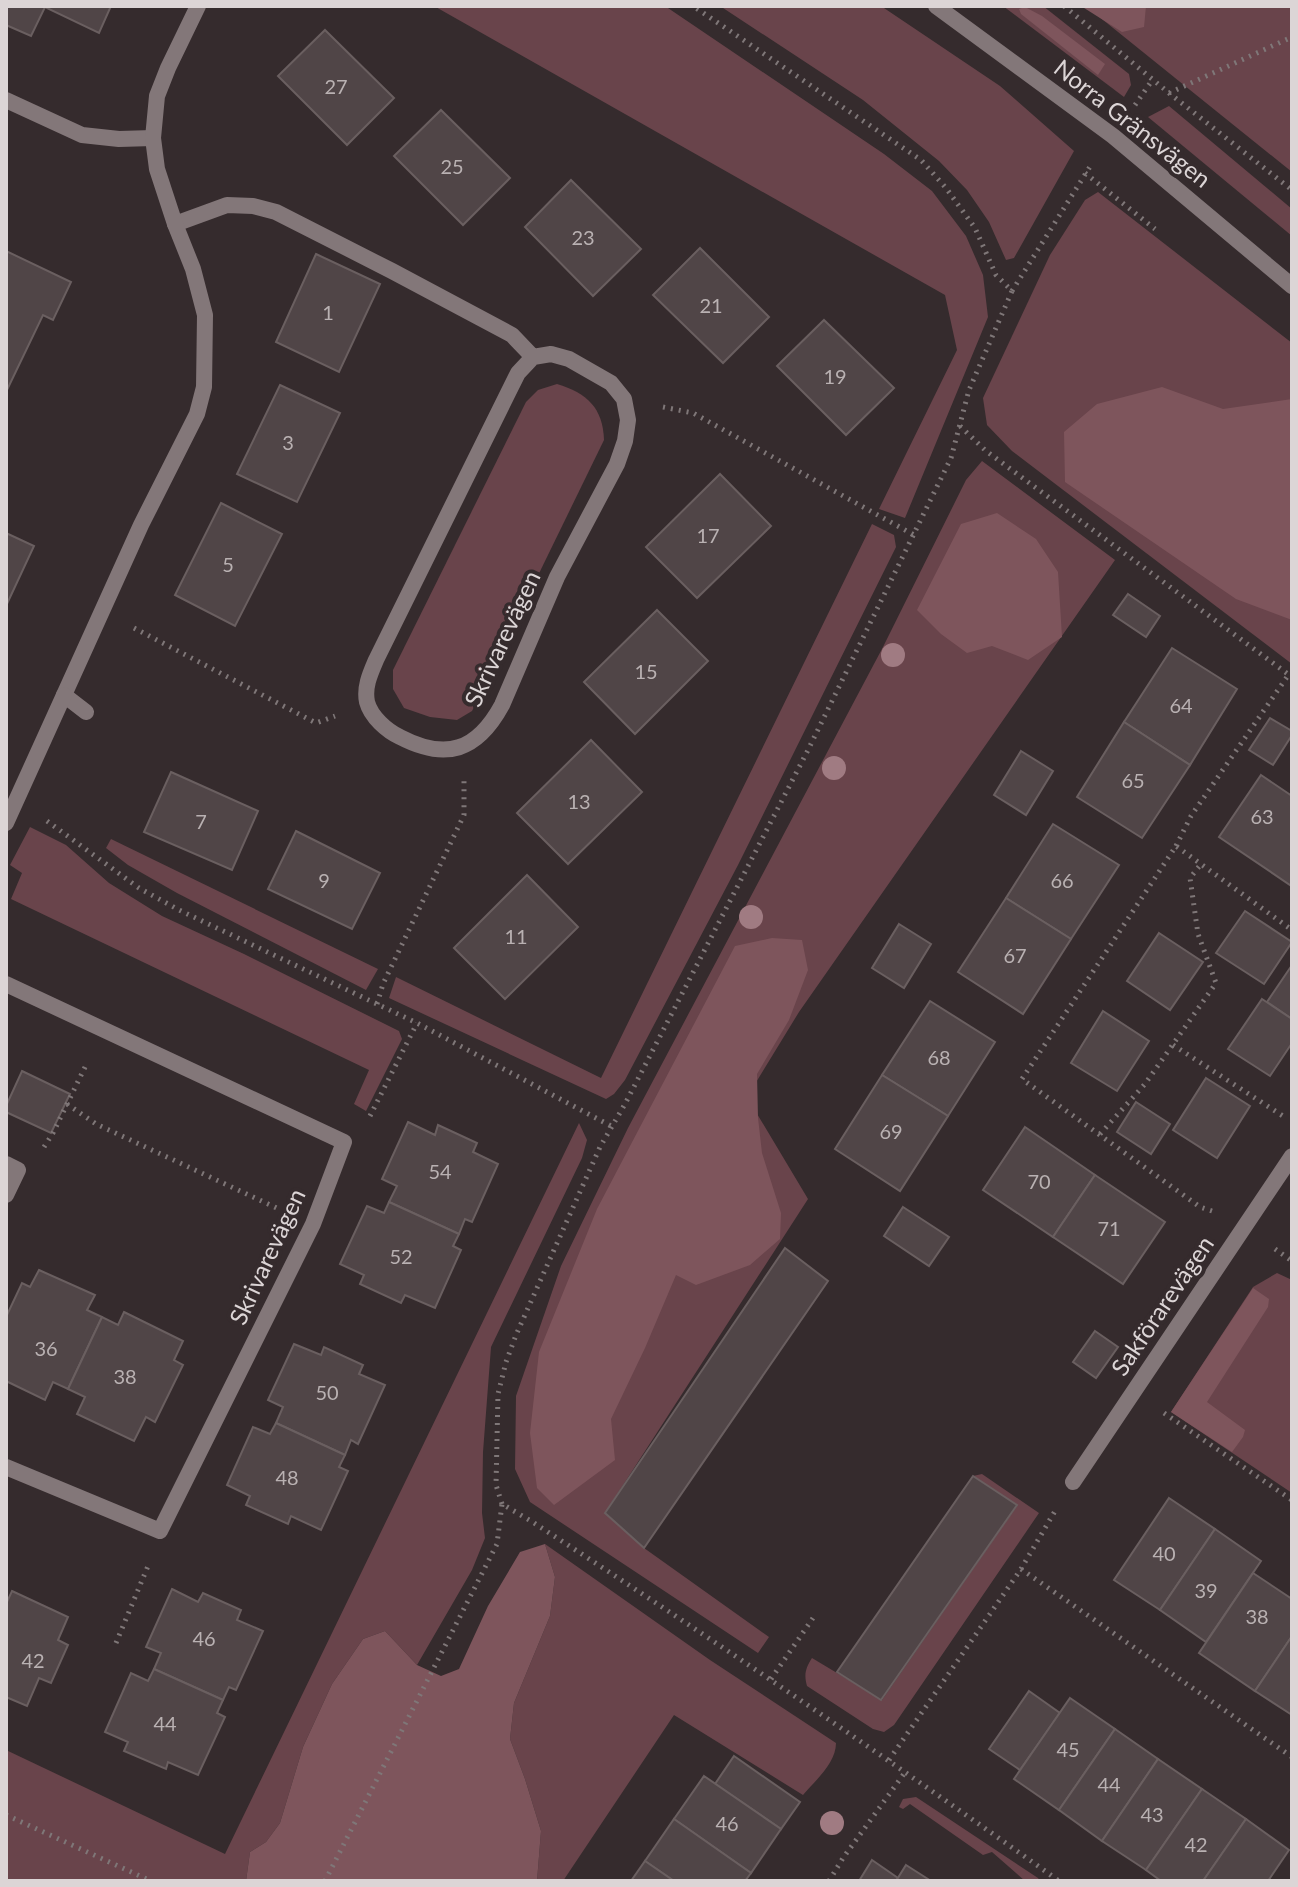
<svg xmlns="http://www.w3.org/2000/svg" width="1298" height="1887" font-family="Lato,sans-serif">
<rect width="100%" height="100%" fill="#352b2d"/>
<g fill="#69444b">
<polygon points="434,6 665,6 884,154 932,191 966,236 983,275 988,317 905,518 879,509 957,350 945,295"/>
<polygon points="720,6 881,6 1000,86 1074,151 1014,258 1006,260 989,222 967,190 939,161 863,100"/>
<polygon points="1003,6 1043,6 1129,74 1131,85 1124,97"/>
<polygon points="1087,6 1292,6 1292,172 1087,7"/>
<polygon points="1169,106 1292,209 1292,236 1148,117"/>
<polygon points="1098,192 1292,343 1292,664 1012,451 987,425 983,398 1050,255 1085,200"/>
<path d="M557 384C587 393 603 408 604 440L472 711 457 720 430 717 404 708 393 689V670L526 402 538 390Z"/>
<polygon points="982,461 1115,560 799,1012 747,1097 808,1199 605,1513 644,1548 769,1637 758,1653 530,1502 515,1469 516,1396 561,1266 628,1128 883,647 966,480"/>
<polygon points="872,524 894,535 896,547 738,865 625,1080 614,1094 606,1099 389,998 396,977 601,1078"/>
<polygon points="30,827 66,845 109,883 162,916 244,954 399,1031 402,1039 366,1111 354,1104 369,1070 11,899 22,873 10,865"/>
<polygon points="111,839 378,969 366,990 177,893 128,865 106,848"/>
<polygon points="579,1123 587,1140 582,1158 491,1347 483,1452 482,1513 485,1538 472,1570 417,1665 385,1631 363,1639 332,1684 303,1747 280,1823 266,1842 250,1852 246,1881 55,1881 41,1879 39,1881 6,1881 6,1750 225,1854"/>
<polygon points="1277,1273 1292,1280 1292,1493 1171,1412 1253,1287"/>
<path d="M982 1474 1039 1513 894 1725 884 1732 873 1729 807 1686C804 1675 805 1669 812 1658L882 1700 1017 1506 973 1476Z"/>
<path d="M545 1544 710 1660 836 1743C836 1763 815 1781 803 1795L674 1715 563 1881H537L541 1831 525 1779 510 1739 514 1703 550 1616 555 1577Z"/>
<polygon points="916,1797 1038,1878 1040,1881 1025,1881 992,1852 983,1855 910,1804 903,1809 899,1807 903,1799"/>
</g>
<g fill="#7e555c">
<polygon points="1081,6 1146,6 1144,27 1122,32"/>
<polygon points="1025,7 1042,16 1105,64 1098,75 1021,14 1019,9"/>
<polygon points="1162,387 1223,409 1292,399 1292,620 1236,599 1065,482 1064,432 1097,404"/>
<polygon points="997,513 1036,539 1058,572 1062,637 1028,660 992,646 967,653 941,634 917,610 961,524"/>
<polygon points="772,938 802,940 808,970 789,1020 757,1074 758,1118 762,1153 781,1213 780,1239 750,1265 696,1285 676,1275 645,1348 611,1419 615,1460 554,1505 537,1488 530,1433 539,1352 597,1209 735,946"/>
<polygon points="1253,1288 1269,1299 1268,1307 1207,1402 1245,1430 1243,1437 1232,1452 1171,1412"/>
<polygon points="545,1544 555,1577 550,1616 514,1703 510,1739 525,1779 541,1831 537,1881 246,1881 250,1852 266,1842 280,1823 303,1747 332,1684 363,1639 385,1631 417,1665 441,1676 459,1669 488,1606 520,1552"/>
</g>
<g fill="#504547" stroke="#6a5f60" stroke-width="2">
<polygon points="6,6 111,6 99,33 45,7 31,36 6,25"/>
<polygon points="325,30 394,98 347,145 278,76"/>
<polygon points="441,110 510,178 463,225 394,156"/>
<polygon points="571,180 641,249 593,296 525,227"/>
<polygon points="700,248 769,317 723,363 653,295"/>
<polygon points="6,251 71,282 53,320 43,315 6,392"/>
<polygon points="316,254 380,284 339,372 276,342"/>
<polygon points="824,320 894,388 846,435 777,366"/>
<polygon points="280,385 340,413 297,502 237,474"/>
<polygon points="720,474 771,526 697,598 646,547"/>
<polygon points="221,503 282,534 235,626 175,595"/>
<polygon points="6,533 34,546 6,606"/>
<polygon points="1128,594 1160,616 1146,637 1113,615"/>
<polygon points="657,610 708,661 635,734 584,682"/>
<polygon points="1172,648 1237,689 1190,765 1124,722"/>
<polygon points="1270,718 1292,731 1292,735 1273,765 1249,750"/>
<polygon points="1124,722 1190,765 1142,838 1077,797"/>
<polygon points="591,740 642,792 568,864 517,813"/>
<polygon points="1021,751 1053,771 1026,815 994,795"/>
<polygon points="171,772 258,811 232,870 144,832"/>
<polygon points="1261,775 1292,796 1292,882 1290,885 1219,837"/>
<polygon points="1053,824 1119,865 1071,939 1006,898"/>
<polygon points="296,831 380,873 352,929 268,889"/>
<polygon points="527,875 578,927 505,999 454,948"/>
<polygon points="1006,898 1071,939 1023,1014 958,972"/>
<polygon points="1245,911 1292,942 1264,984 1216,953"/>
<polygon points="899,924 931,944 904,988 872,968"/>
<polygon points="1159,933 1203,962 1170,1010 1127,981"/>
<polygon points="1290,968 1292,970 1292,1019 1267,1002"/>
<polygon points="1262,999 1292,1019 1292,1043 1270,1076 1228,1049"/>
<polygon points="930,1001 995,1042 948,1116 882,1075"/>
<polygon points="1103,1011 1149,1041 1117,1091 1071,1063"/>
<polygon points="22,1071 70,1094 51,1133 6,1112 6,1106"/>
<polygon points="882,1075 948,1116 900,1191 835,1149"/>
<polygon points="1206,1078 1250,1106 1217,1158 1173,1130"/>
<polygon points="1136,1102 1170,1124 1151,1154 1117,1132"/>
<polygon points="408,1122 435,1135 438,1125 477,1143 473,1152 498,1164 472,1222 465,1219 459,1234 389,1202 397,1186 382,1179"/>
<polygon points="1025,1127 1095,1175 1053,1237 983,1190"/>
<polygon points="1095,1175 1165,1222 1123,1284 1053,1237"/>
<polygon points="389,1202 459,1234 453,1246 461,1250 435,1308 405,1295 401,1303 360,1284 364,1275 340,1264 367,1206 384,1213"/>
<polygon points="903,1207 949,1237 929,1266 884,1236"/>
<polygon points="785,1248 828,1281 644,1548 605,1513"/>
<polygon points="39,1270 95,1295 87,1310 102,1317 68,1389 53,1382 45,1400 6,1381 6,1317 22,1283 30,1287"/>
<polygon points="124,1312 183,1341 174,1360 183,1365 155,1422 146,1417 134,1441 77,1414 85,1397 68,1389 102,1317 118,1325"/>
<polygon points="1095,1331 1118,1347 1096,1378 1073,1362"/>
<polygon points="294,1344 321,1355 324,1347 363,1365 359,1374 385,1385 358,1444 351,1440 345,1455 276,1423 283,1407 268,1400"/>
<polygon points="276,1423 345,1455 339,1467 348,1471 321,1530 291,1516 288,1524 246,1505 250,1496 227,1485 253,1427 270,1434"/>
<polygon points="973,1476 1017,1505 881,1700 837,1672"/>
<polygon points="1169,1498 1215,1529 1160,1610 1114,1580"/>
<polygon points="1215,1529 1261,1561 1206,1642 1160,1610"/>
<polygon points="1253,1573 1292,1599 1292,1636 1255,1691 1199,1653"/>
<polygon points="172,1589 198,1602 203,1593 241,1610 237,1620 263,1631 236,1690 229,1687 223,1700 154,1669 161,1653 146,1647"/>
<polygon points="12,1591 68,1617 58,1640 68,1645 51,1683 39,1678 27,1706 6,1697 6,1604"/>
<polygon points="1292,1636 1292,1715 1255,1691"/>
<polygon points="154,1669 223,1700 217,1713 225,1717 198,1775 168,1762 166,1769 124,1751 128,1742 105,1732 131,1673 148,1681"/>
<polygon points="1029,1691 1060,1713 1020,1770 989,1749"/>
<polygon points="1070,1698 1115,1729 1059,1810 1014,1779"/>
<polygon points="1115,1729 1158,1759 1102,1841 1059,1810"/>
<polygon points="734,1756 800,1802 781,1829 715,1784"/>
<polygon points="1158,1759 1202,1789 1146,1870 1102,1841"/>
<polygon points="704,1776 781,1829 751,1873 674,1819"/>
<polygon points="1202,1789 1246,1819 1203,1881 1161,1881 1146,1870"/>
<polygon points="674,1819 751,1873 745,1881 674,1881 645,1861"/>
<polygon points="1246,1819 1289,1850 1268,1881 1203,1881"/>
<polygon points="872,1860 898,1878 896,1881 859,1881"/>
<polygon points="645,1861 674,1881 631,1881"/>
<polygon points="906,1865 931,1881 896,1881"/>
</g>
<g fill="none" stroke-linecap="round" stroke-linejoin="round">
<g stroke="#7f7778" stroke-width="5" stroke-dasharray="2 6" stroke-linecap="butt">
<polyline points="1064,6 1169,93 1292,190"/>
<polyline points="1169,93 1292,37"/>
<polyline points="1135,105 1153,79"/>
<polyline points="1085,173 1155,229"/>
<polyline points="1012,291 1091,165"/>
<polyline points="663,407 693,413 914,535"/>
<polyline points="960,426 986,451 1292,677"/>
<polyline points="134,628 316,723 335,716"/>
<polyline points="47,821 139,888 179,910 417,1023 611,1126"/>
<polyline points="1176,846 1191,816 1289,674"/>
<polyline points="377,1004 383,984 464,815 464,781"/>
<polyline points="1173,1045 1286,1118"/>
<polyline points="67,1104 96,1124 281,1210"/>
<polyline points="370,1116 417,1023"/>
<polyline points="1100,1134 1145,1084 1216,983 1198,934 1190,878 1201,864"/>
<polyline points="44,1147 53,1133 87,1063"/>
<polyline points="1212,1211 1200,1207 1022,1079 1176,846 1292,930"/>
<polyline points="1275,1249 1292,1261"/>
<polyline points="1164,1413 1292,1500"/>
<polyline points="502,1504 496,1485 498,1394 506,1362 516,1335 600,1147 625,1104 808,750 951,458 969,390 1012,291 996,275 975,228 946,188 921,160 693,6"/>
<polyline points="1021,1569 1292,1757"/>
<polyline points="116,1643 148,1566"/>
<polyline points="771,1679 813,1618"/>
<polyline points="889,1760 1021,1569 1055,1511"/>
<polyline points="6,1815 151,1881"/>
<path d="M325 1881 497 1544 502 1504 531 1521C710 1637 886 1757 1059 1881"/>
<polyline points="829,1881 843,1858 906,1771"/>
</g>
<g stroke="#837779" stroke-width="16">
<polyline points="6,100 82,135 119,139 153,138"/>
<path d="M175 224 227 205 253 206 276 212 392 271 512 335 533 357 518 373 508 393 376 660C370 674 364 687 367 702 371 717 387 731 400 737 446 761 477 751 502 705L557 577 617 464 625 441 628 420 624 399 611 383 569 359 551 354 533 357"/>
<polyline points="86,712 64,695 141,525 197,414 204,387 205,315 193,269 175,224 157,169 153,138 157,96 168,68 198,6"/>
<polyline points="6,823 64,695"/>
<polyline points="6,984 344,1142 313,1224 160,1531 6,1467"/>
<polyline points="6,1164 18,1170 6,1195"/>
<polyline points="1073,1482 1292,1156"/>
</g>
<polyline stroke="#837779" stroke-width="16" points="936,6 1113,136 1292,286"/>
</g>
<g fill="#a07b82">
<circle cx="893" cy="655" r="12"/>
<circle cx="834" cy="768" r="12"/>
<circle cx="751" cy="917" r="12"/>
<circle cx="832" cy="1823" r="12"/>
</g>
<g text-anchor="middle" stroke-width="8" stroke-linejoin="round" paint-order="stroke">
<g font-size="20" fill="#b9b1b2">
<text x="336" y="94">27</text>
<text x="452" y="174">25</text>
<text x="583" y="245">23</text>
<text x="711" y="313">21</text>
<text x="328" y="320">1</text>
<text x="835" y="384">19</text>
<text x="288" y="450">3</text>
<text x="708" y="543">17</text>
<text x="228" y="572">5</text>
<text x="646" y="679">15</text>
<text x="1181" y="713">64</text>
<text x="1133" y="788">65</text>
<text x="579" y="809">13</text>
<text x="1262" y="824">63</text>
<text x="201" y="829">7</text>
<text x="324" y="888">9</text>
<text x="1062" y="888">66</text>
<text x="516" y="944">11</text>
<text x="1015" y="963">67</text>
<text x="939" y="1065">68</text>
<text x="891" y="1139">69</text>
<text x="440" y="1179">54</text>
<text x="1039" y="1189">70</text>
<text x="1109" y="1236">71</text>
<text x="401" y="1264">52</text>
<text x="46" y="1356">36</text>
<text x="125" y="1384">38</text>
<text x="327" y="1400">50</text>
<text x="287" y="1485">48</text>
<text x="1164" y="1561">40</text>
<text x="1206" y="1598">39</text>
<text x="1257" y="1624">38</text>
<text x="204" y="1646">46</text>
<text x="33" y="1668">42</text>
<text x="165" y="1731">44</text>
<text x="1068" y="1757">45</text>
<text x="1109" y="1792">44</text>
<text x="1152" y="1822">43</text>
<text x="727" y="1831">46</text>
<text x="1196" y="1852">42</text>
</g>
<g font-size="24" fill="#dcd5d6" stroke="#352b2d">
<text transform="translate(1132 124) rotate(38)" y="8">Norra Gränsvägen</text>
<text transform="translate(503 639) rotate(-65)" y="8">Skrivarevägen</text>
<text transform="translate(268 1257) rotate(-65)" y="8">Skrivarevägen</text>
<text transform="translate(1163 1306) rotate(-56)" y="8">Sakförarevägen</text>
</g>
</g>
<rect width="1298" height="1887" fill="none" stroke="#dcd5d6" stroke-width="16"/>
</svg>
